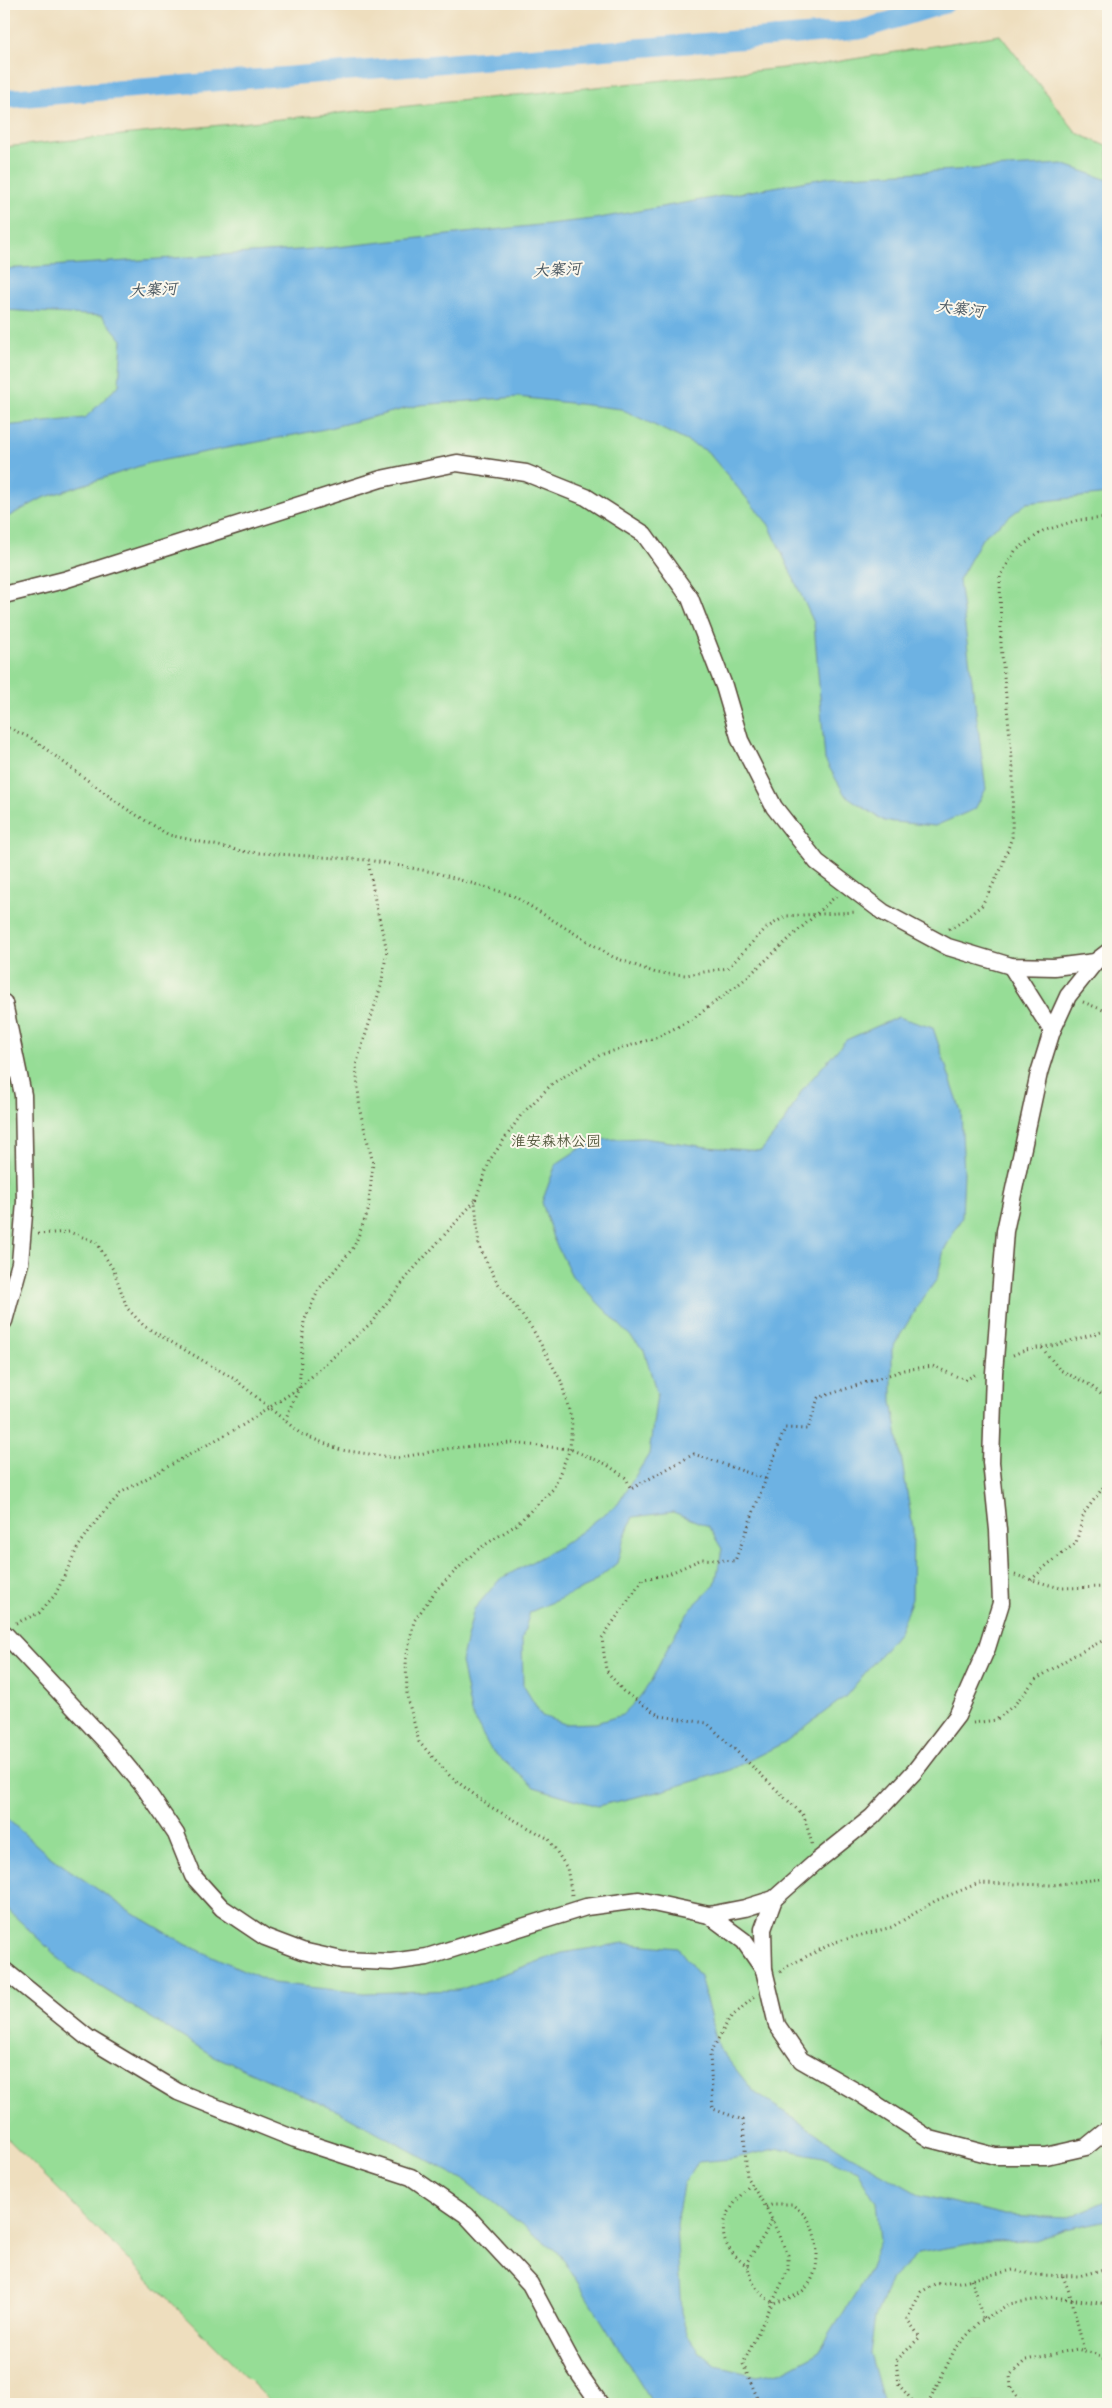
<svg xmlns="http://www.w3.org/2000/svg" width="1112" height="2408" font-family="Kalam,'LXGW WenKai TC',sans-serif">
<rect width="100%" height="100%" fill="#fbf7ec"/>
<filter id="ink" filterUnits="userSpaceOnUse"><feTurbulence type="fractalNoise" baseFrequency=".02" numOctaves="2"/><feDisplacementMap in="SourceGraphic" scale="10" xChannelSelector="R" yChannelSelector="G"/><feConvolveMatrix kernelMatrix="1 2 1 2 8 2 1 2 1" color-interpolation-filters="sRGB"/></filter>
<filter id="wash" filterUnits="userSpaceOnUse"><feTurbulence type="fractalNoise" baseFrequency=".0096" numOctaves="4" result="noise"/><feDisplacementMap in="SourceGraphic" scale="20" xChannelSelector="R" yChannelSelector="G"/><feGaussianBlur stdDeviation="1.12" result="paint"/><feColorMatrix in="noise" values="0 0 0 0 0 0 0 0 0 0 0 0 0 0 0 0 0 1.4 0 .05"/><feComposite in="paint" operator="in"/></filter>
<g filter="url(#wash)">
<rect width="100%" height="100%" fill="#eedebe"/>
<polygon fill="#96dd96" stroke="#68845a" points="1000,35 1077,133 1108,147 1108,2404 273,2404 4,2135 4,147 823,64"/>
<g fill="#6db2e3" stroke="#546e80" fill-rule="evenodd">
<polygon points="1062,164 1108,180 1108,494 1027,503 983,537 959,580 986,789 975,809 935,826 884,821 845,795 825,760 814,623 769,525 707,451 621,409 518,397 420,405 325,429 149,463 43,498 4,519 4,426 85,418 119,385 122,340 102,316 4,310 4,269 328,248 594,219 830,177"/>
<path d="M898 1017 933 1028 961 1111 964 1173 962 1217 944 1250 937 1279 917 1307 892 1349V1401L913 1529 912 1599 899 1632 846 1696 785 1742 730 1770 662 1791 597 1806 534 1787 491 1750 471 1713 461 1662 474 1609 500 1579 561 1546 618 1504 649 1454 657 1394 644 1350 572 1276 553 1238 542 1202 556 1164 593 1140 643 1138 707 1147 761 1151 785 1121 802 1090 846 1040ZM673 1512 708 1526 722 1549 715 1585 691 1608 671 1641 650 1683 638 1699 622 1715 596 1723 565 1724 542 1716 523 1685 522 1639 530 1612 589 1586 617 1563 624 1538 633 1517Z"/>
<path d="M4 1816 49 1856 125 1908 187 1945 273 1983 364 1993 459 1990 562 1953 624 1943 678 1948 700 1976 718 2047 754 2092 846 2153 920 2195 1006 2215 1067 2218 1108 2200V2220L1065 2229 1036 2240 986 2241 918 2253 891 2279 875 2317 870 2353 884 2404H653L560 2254 464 2180 342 2113 210 2054 68 1967 4 1906ZM779 2148 823 2157 857 2171 876 2202 880 2241 867 2275 818 2353 784 2371 757 2376 717 2366 700 2352 688 2336 681 2312 676 2225 683 2185 698 2162 731 2159Z"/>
</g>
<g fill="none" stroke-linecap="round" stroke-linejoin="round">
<polyline stroke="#6db2e3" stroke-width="19" points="4,99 860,30 945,4"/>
</g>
</g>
<g filter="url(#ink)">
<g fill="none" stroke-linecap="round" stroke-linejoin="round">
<g stroke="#564536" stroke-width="19">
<g id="street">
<polyline points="4,595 64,580 381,479 457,463 526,473 586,497 644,534 690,598 724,686 740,740 774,807 817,862 883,912 948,947 1011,966 1054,967 1095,962 1108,952"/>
<polyline points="1011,966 1052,1031"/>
<polyline points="4,1003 23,1095 25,1202 20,1263 4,1321"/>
<polyline points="4,1633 111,1747 144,1787 176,1834 193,1876 222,1908 265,1937 302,1951 342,1960 391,1962 427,1957 586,1907 639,1900 709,1915 744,1941 764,1970 777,2025 801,2060 857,2092 930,2139 995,2156 1046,2156 1086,2147 1108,2129"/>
<polyline points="709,1915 745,1908 774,1899 817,1861 872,1817 914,1772 957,1716 987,1648 1001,1603 998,1530 991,1462 994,1373 1005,1231 1039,1073 1052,1031 1068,996 1095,962"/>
<polyline points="4,1970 88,2038 178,2092 295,2139 411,2177 466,2215 530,2284 575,2368 600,2404"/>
<polyline points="764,1970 763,1929 774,1899"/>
</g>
</g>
<g stroke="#564536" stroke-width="3" stroke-dasharray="1 4" stroke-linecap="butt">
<polyline points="4,726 31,738 125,808 169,835 246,852 368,860 433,872 512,895 613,957 656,973 686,975 728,968 765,929 786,916 856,912"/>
<polyline points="949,929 960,923 982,905 1001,869 1012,837 1013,769 1001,645 1000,577 1015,551 1043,531 1078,520 1108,518"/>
<polyline points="1083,1002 1108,1012"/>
<polyline points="38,1234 69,1232 96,1242 114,1271 127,1308 144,1326 236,1380 301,1434 341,1450 397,1458 452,1448 511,1443 570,1449 606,1464 626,1478 631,1489 694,1454 766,1479"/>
<polyline points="1042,1348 1060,1370 1090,1385 1108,1400"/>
<polyline points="1013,1355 1025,1350 1056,1345 1108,1330"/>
<polyline points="285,1420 299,1388 304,1321 319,1289 354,1247 368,1211 373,1163 360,1111 356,1065 381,986 387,950 376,906 368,860"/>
<polyline points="1015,1575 1060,1588 1108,1587"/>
<polyline points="1031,1580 1047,1565 1076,1543 1084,1513 1108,1481"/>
<polyline points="16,1623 39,1613 55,1595 78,1547 99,1517 122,1492 243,1425 299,1388 371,1323 411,1272 475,1201"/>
<polyline points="973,1723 996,1720 1015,1704 1035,1680 1071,1657 1108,1638"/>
<polyline points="812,1844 804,1816 707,1723 660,1716 623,1691 606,1670 602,1638 643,1579 666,1575 702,1559 735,1561 785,1428 808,1429 818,1398 904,1370 933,1366 965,1380 978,1373"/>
<polyline points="572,1895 567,1868 549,1839 489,1806 450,1776 419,1742 407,1696 406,1659 414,1621 437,1589 477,1550 516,1525 553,1489 570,1449 572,1421 561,1381 533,1330 497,1282 479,1247 475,1201 490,1160 521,1115 553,1083 600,1055 658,1037 694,1018 744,980 836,896"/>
<polyline points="780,1972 786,1967 835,1942 892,1927 935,1901 979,1883 1052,1885 1108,1878"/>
<polyline points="754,1997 729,2019 710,2054 713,2109 743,2120 747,2178 766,2207 788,2255 788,2270 743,2364 760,2404"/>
<path d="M766 2207 774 2204H792C797 2209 805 2214 809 2221 820 2242 822 2278 800 2293 792 2298 782 2300 774 2303 757 2294 750 2281 747 2262L765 2234 771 2219"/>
<path d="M748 2267C742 2262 735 2257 731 2251 711 2227 735 2201 751 2184"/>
<polyline points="1063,2276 1072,2300 1084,2351"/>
<polyline points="971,2279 983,2319"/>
<polyline points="915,2404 899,2385 896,2361 920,2337 907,2319 921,2292 935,2284 959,2282 1013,2270 1035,2275 1079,2276 1108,2268"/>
<polyline points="928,2404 955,2349 978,2323 1009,2304 1053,2297 1108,2304"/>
<polyline points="1023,2404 1011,2388 1010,2375 1026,2360 1077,2349 1096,2354 1108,2364"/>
</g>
<use href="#street" stroke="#fff" stroke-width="16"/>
</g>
</g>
<g text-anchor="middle" stroke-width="4" stroke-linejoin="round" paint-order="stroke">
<g font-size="15" fill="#52573c" stroke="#fbf7ec">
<text x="556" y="1146">淮安森林公园</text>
</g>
<g font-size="16" font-style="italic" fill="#4c5a63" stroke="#fbf7ec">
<text transform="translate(557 269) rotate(-3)" y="6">大寨河</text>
<text transform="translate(153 289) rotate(-3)" y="6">大寨河</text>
<text transform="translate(960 308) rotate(7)" y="6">大寨河</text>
</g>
</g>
<rect width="1112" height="2408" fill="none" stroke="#fbf7ec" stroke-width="20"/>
</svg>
